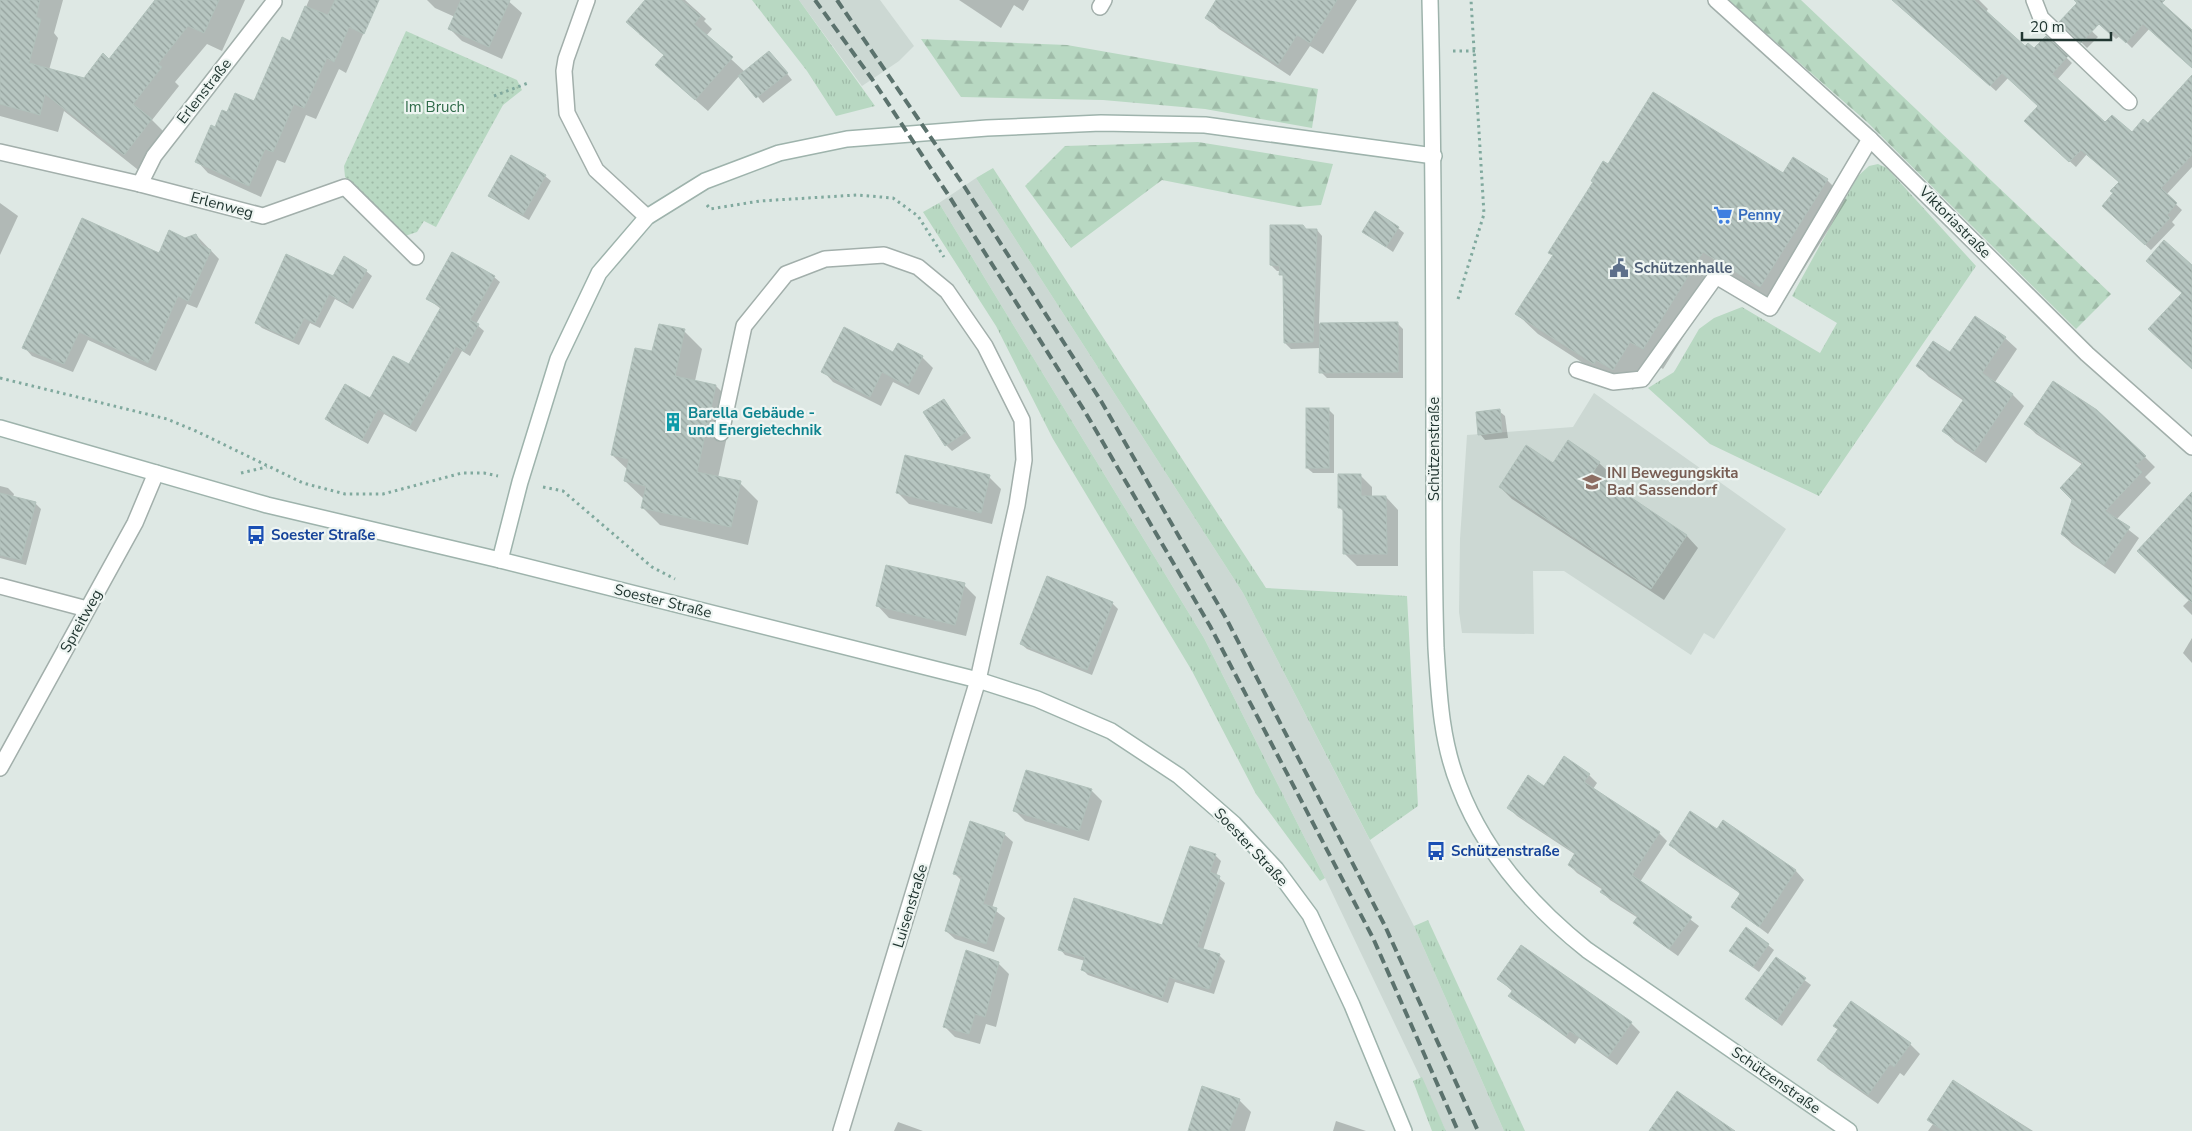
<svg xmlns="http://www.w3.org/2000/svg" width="2192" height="1131" font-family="'Nunito Sans',sans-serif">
<defs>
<pattern id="grass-tufts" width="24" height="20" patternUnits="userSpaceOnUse" patternTransform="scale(1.25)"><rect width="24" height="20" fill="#b8d8c2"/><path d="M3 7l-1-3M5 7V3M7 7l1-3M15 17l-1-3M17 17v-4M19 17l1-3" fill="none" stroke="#9ebaa7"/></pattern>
<pattern id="forest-firs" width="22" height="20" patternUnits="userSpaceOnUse" patternTransform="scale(1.25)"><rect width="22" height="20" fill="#b8d8c2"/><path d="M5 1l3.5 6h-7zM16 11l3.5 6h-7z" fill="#9ebaa7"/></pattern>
<pattern id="park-dots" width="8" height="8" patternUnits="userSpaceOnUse" patternTransform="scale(1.25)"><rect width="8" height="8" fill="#b8d8c2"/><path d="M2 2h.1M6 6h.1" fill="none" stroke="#9ebaa7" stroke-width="1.8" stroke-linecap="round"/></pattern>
<pattern id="building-back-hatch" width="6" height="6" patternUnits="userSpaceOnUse" patternTransform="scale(1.25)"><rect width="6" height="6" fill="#b6c5c0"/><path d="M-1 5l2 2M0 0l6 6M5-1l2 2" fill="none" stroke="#94a19d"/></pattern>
</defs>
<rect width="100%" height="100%" fill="#dee8e4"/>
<g fill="#ccd8d3">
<polygon points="799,0 880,0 914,46 899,61 862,86"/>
<polygon points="976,178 1243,593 1414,926 1504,1131 1446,1131 1325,878 1204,638 939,203"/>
<polygon points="1594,393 1786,529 1714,639 1704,633 1691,655 1564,571 1533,571 1534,634 1462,633 1459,612 1460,539 1467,435 1573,427"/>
</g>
<g fill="url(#grass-tufts)">
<polygon points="752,0 799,0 875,106 836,116 807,71"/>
<polygon points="1878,164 1887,168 1976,266 1819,496 1710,444 1648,388 1674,372 1699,329 1714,318 1742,307 1820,353 1837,323 1792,296 1858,176 1869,166"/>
<polygon points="993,168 1266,588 1407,596 1418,806 1370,840 1243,593 976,178"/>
<polygon points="939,203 1204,638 1325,878 1320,881 1256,794 1192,671 1053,439 996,326 923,212"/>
<polygon points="1428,920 1525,1131 1504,1131 1414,926"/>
<polygon points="1422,1077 1446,1131 1432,1131 1413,1081"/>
</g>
<g fill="url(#forest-firs)">
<polygon points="1728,0 1801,0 2111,294 2076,329 1867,122"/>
<polygon points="921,39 1067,45 1318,89 1312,128 1205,109 1103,100 961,97"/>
<polygon points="1198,142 1333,164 1321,205 1299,207 1162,180 1071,248 1025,186 1065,146"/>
</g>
<polygon fill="url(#park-dots)" points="406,31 517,80 522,90 503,105 436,227 424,221 417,232 405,236 345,177 344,166"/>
<g fill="#0003">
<polygon points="0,0 63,0 54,33 58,38 49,70 84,80 110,61 157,0 245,0 222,51 207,44 175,82 179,86 152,120 170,138 142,173 64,111 58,132 0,116"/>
<polygon points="309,0 360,0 368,23 346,73 339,69 316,119 306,115 285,163 277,160 261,197 208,173 197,161 215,128 228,114 254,103 291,42"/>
<polygon points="427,0 507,0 522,13 502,59 462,41 450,29 455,17 435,8"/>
<polygon points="646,0 685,0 706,19 704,21 712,29 706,36 745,72 775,58 792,80 763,103 740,75 708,111 669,77 665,56 639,34"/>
<polygon points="959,0 1029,0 1023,11 1014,5 1001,28"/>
<polygon points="1218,0 1357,0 1323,54 1310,46 1290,76 1219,29 1207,17"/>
<polygon points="1893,0 1979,0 1988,9 1986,12 2025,48 2034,50 2046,38 2072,63 2057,80 2105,124 2132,134 2148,125 2192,77 2192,167 2166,195 2182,210 2172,222 2175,225 2151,250 2109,212 2120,183 2087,154 2076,167 2032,127 2039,106 2008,78 1996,91"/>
<polygon points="2095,0 2157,0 2192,33 2192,67 2150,28 2132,48 2120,36 2116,39 2086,10"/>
<polygon points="2071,12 2098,37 2087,48 2061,22"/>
<polygon points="1609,165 1783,175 1827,180 1847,200 1780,307 1724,272 1663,369 1651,361 1633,390 1617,380 1614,383 1538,334 1517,314 1553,256 1549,252"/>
<polygon points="545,176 551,181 529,220 496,201 490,196"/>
<polygon points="0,203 18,216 0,255"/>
<polygon points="1398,228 1404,233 1393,252 1364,232"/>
<polygon points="1306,230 1317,230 1322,236 1319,324 1397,323 1403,329 1403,378 1327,378 1321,372 1321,348 1291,349 1285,343 1284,278 1281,271 1277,271 1271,265"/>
<polygon points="196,235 219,259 197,308 187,304 156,371 88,340 73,372 32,356 24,347 160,255"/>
<polygon points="366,271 372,276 353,309 335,299 320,328 310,323 299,345 262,328 257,323 333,277"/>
<polygon points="494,277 500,282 476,324 484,331 470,356 462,351 416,432 384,414 368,444 332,424 326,419 370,399 409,366 441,309 427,298"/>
<polygon points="684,331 702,349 695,381 716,386 734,404 718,478 740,483 758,501 748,545 660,525 642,507 644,499 625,481 628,470 612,455 653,353"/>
<polygon points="2005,338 2017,349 1995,382 2013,395 2024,406 1986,463 1955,442 1944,431 1964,401 1929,377 1918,366"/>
<polygon points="898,345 922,357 933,368 919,395 893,382 881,406 833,382 823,371 894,354"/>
<polygon points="947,404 971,438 952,451 946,445"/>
<polygon points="1328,409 1334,415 1334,473 1313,473 1307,468"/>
<polygon points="1499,411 1505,416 1508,438 1485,440 1480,434"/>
<polygon points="2026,424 2145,457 2155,467 2145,477 2151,483 2116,520 2139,538 2115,574 2072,544 2062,534 2083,465 2036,434"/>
<polygon points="1599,463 1611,474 1606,482 1687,536 1698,548 1664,600 1512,499 1500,487 1554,465"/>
<polygon points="1360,475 1372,487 1372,498 1386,497 1398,510 1398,566 1357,566 1345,554 1345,513 1339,507"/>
<polygon points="989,477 1001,489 992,524 909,504 897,492"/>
<polygon points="0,486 8,488 14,494 13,497 35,503 41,509 26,565 0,558"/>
<polygon points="2192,499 2192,615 2183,606 2190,599"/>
<polygon points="964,585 976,597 966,636 889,618 877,605"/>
<polygon points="1112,603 1118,609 1092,675 1027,649 1021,644"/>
<polygon points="2192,638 2192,663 2183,653"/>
<polygon points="1589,775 1597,783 1593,789 1659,833 1667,841 1640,882 1699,926 1678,956 1643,931 1635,923 1638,918 1610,900 1602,892 1603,890 1577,873 1569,865 1576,855 1517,816 1509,808 1544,788"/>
<polygon points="1091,790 1102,801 1089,841 1025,821 1015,811"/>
<polygon points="1724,822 1796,871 1804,880 1768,934 1732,907 1741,894 1679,853 1670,844 1718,831"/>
<polygon points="1004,834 1013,842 992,908 1005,918 994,952 955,939 946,931 962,881 954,873"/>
<polygon points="1215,855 1221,861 1216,876 1225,883 1203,950 1219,955 1225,961 1214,994 1175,982 1168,1003 1088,975 1082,969 1085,961 1065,955 1060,949 1163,926"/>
<polygon points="1768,945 1774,950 1759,972 1731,951"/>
<polygon points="1522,946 1631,1023 1640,1032 1617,1065 1579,1038 1575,1044 1510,996 1513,992 1499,979"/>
<polygon points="1777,959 1811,985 1782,1026 1747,999"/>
<polygon points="998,963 1009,974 996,1027 986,1024 980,1044 955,1037 944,1026"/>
<polygon points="1910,1044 1920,1054 1904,1076 1900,1073 1878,1104 1828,1069 1819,1060"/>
<polygon points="1953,1081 2033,1131 1928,1131 1933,1124 1928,1120"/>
<polygon points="1239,1100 1251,1112 1245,1131 1190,1131"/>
<polygon points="1336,1121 1366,1131 1333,1131"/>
<polygon points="898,1122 923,1131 894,1131"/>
</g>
<g fill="url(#building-back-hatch)" stroke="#b1c1bb">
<polygon points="0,0 40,0 36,17 41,19 29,63 84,78 103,53 109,59 155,0 219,0 204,33 188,26 158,64 162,67 133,104 152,119 124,155 45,94 40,115 0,104"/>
<polygon points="335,0 379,0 364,34 349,27 334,62 327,58 304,108 294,104 273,152 265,149 249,186 195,162 211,125 215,127 222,110 227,112 235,93 254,101 282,37 290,41 305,6 328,15"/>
<polygon points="461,0 510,0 489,47 448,29"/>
<polygon points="645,0 681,0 701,16 694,24 733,57 695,100 655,65 664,55 626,22"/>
<polygon points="1216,0 1337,0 1310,43 1297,35 1278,65 1205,18"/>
<polygon points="1892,0 1974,0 2025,46 2028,43 2034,48 2046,36 2068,56 2052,74 2105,122 2112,115 2132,132 2143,119 2148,123 2192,75 2192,155 2161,188 2177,203 2167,215 2170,218 2145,245 2102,206 2113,193 2110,191 2119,182 2081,150 2069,162 2024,121 2038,106 2002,73 1990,86"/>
<polygon points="2074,0 2165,0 2162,3 2192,30 2192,68 2143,24 2126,43 2113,31 2110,34 2099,24 2081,43 2059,22 2077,3"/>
<polygon points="769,51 788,73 756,98 738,76"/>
<polygon points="1653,92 1783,173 1793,157 1828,179 1760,287 1703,252 1643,349 1630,342 1613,370 1596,360 1594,364 1515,314 1553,255 1548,253 1593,182 1591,181 1603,161 1608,164"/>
<polygon points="511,155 546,175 523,215 488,196"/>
<polygon points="1375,211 1399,227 1386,247 1362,232"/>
<polygon points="82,218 159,253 169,230 185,238 196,234 201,245 211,250 188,301 178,296 148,363 79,332 64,364 22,348"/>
<polygon points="1270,225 1303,225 1306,229 1317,229 1313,342 1284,343 1283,275 1279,275 1280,266 1270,265"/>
<polygon points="2164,240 2192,265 2192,369 2148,329 2182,293 2146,261"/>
<polygon points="452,252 495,276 470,320 479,324 464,351 456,346 409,427 378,409 362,440 325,419 345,384 370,398 393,356 409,364 441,307 426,299"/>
<polygon points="286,254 333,276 344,256 367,270 347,304 329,294 315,323 304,318 293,340 255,323"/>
<polygon points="1975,316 2006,337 1982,373 2013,394 1974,452 1942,431 1964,399 1916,366 1933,341 1950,352"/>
<polygon points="1398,322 1398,372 1319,373 1320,323"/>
<polygon points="659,324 685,329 675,376 716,385 697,472 741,481 731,527 641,508 646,486 624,481 629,459 611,455 635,348 652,351"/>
<polygon points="844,327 893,352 898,343 923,356 908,386 882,372 870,397 821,372"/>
<polygon points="2053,381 2097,410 2146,456 2135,466 2142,472 2105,511 2130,527 2104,565 2061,534 2072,500 2060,488 2083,463 2024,424"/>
<polygon points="944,399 966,432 945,446 923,412"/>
<rect x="1306" y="408" width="23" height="60"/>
<polygon points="1500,409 1502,432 1478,435 1476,412"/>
<polygon points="1568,440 1600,462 1593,472 1687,535 1651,589 1499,487 1526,445 1553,463"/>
<polygon points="905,455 990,475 981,513 896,493"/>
<polygon points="1338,474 1361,474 1361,496 1386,496 1387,554 1343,554 1343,508 1338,508"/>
<polygon points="2192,492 2192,603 2137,551"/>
<polygon points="0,493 36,502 21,560 0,555"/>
<polygon points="886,565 965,583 955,625 876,606"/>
<polygon points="1047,576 1113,602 1087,670 1020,644"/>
<polygon points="1564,756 1590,774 1584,782 1660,832 1632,875 1692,917 1669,949 1633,923 1638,916 1600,892 1603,888 1568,865 1575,853 1507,808 1528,775 1544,786"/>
<polygon points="1026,770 1092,789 1079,831 1013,811"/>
<polygon points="1690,811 1717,829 1723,820 1796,870 1759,927 1731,907 1740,894 1738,891 1669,845"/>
<polygon points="970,821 1005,833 983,904 997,908 986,944 945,931 962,876 953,874"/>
<polygon points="1190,846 1216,854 1210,872 1220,876 1197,947 1220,954 1209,989 1169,977 1162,998 1081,970 1085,957 1058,950 1074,898 1162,925"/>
<polygon points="1746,927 1769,944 1753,967 1729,951"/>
<polygon points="1521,945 1632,1022 1608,1057 1570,1031 1566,1036 1508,996 1513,990 1497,979"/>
<polygon points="966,950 999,962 985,1017 975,1014 969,1034 943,1027"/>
<polygon points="1776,957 1806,978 1776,1021 1745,999"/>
<polygon points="1851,1001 1911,1043 1894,1067 1890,1064 1868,1095 1817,1060 1838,1029 1833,1026"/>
<polygon points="1953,1080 2031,1131 1944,1131 1927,1120"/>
<polygon points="1202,1086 1240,1099 1229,1131 1188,1131"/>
<polygon points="1677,1091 1735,1131 1649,1131"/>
</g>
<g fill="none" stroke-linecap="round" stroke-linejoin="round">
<g stroke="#a2afab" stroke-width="18">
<g id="lane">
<polyline points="140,184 154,156 274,2"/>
<polyline points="1577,370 1613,382 1642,379 1716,276 1770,308 1870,139"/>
</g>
</g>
<g stroke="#a2afab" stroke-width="18">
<g id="street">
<polyline points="587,0 566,59 564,71 567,113 596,170 647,217"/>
<polyline points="1716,0 1870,139 2087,354 2192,447"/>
<polyline points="2034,0 2041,18 2129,102"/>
<polyline points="1100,7 1104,0"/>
<polyline points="0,152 140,184 263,216 345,187 416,257"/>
<polyline points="721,433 744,326 786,274 825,259 884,255 918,267 947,291 985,346 1022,420 1024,460 1017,505 978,680 841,1131"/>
<polyline points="0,586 87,609"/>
<polyline points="0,768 135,523 156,473"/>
</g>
</g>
<g stroke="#9eb3ac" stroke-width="18">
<g id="secondary">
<path d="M1430 0C1434 156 1434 311 1434 467 1434 527 1434 587 1436 648 1439 695 1441 741 1459 786 1484 852 1532 906 1587 950L1849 1131"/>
<polyline points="0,428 267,505 500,560 978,680 1037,699 1111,731 1179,776 1234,824 1276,869 1310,915 1352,1005 1404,1131"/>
<polyline points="500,560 520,482 558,359 599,273 647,217 705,181 779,153 847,139 987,128 1101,123 1205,125 1434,156"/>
</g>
</g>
<g stroke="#80a99e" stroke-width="3" stroke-dasharray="2.5 4" stroke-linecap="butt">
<polyline points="1453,51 1475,51"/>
<polyline points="494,96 528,83"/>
<polyline points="707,205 710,209 760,201 857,195 893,198 918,216 944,257"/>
<polyline points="1458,299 1484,214 1471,0"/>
<polyline points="0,378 167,419 196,431 303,483 345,494 383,494 462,473 484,473 498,476"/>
<polyline points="241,473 267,467"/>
<polyline points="543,487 563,491 652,567 675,579"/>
</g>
<use href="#lane" stroke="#fff" stroke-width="15"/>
<use href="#street" stroke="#fff" stroke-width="15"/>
<use href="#secondary" stroke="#fff" stroke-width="15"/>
<g stroke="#5b726d" stroke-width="4" stroke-dasharray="10 5" stroke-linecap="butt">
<polyline points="815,0 872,79 949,196 1084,410 1210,626 1373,938 1458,1131"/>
<polyline points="837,0 964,186 1101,401 1227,620 1385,926 1478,1131"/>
</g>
</g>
<defs>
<g id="supermarket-bare" transform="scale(1.5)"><path d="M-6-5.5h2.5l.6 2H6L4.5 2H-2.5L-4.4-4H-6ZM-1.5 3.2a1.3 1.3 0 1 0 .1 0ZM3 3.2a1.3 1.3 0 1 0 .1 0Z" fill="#3f7fe0" stroke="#eef5f2" stroke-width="2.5" paint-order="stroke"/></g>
<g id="civic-bare" transform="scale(1.5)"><path d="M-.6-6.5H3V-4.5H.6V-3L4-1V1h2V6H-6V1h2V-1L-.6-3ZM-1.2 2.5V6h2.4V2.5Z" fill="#5c6f8a" stroke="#eef5f2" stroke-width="2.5" paint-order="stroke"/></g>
<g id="building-bare" transform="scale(1.5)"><path d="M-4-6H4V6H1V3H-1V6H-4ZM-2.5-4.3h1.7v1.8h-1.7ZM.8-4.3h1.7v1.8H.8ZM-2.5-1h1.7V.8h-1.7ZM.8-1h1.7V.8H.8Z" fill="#0f9aa8" stroke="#eef5f2" stroke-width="2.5" paint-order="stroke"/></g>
<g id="school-bare" transform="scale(1.5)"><path d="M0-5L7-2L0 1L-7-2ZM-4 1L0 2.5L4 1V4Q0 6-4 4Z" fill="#8d6e63" stroke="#eef5f2" stroke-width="2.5" paint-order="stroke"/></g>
<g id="bus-bare" transform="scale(1.5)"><path d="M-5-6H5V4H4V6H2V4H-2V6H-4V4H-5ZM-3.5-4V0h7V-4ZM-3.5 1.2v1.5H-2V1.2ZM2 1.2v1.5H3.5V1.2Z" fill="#1a4fb4" stroke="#eef5f2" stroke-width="2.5" paint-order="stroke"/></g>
</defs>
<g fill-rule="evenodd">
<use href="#supermarket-bare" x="1723" y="215"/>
<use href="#civic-bare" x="1619" y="268"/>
<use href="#building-bare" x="673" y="422"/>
<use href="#school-bare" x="1592" y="482"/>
<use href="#bus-bare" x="256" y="535"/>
<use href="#bus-bare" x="1436" y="851"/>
</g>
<g text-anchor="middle" stroke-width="4.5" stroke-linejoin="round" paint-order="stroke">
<g font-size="15" fill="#213631" stroke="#eef5f2">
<text transform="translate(204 91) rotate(-52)" y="5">Erlenstraße</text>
<text transform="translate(222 205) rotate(15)" y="5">Erlenweg</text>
<text transform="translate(1955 222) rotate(45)" y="5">Viktoriastraße</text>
<text transform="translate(1434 449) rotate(-90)" y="5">Schützenstraße</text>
<text transform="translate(663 601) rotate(14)" y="5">Soester Straße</text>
<text transform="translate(81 621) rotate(-61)" y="5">Spreitweg</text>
<text transform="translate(1251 847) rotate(47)" y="5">Soester Straße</text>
<text transform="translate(910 906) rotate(-73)" y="5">Luisenstraße</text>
<text transform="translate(1776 1080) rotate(35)" y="5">Schützenstraße</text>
</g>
<g font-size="15" fill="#2e6a48" stroke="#eef5f2">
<text x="435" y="112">Im Bruch</text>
</g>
<g font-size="15" font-weight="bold" fill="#366cbe" stroke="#eef5f2" text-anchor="start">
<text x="1738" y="220">Penny</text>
</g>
<g font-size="15" font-weight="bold" fill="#4e5e75" stroke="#eef5f2" text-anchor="start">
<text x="1634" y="273">Schützenhalle</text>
</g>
<g font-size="15" font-weight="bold" fill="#0d838f" stroke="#eef5f2" text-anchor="start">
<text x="688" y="418">Barella Gebäude -<tspan x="688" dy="17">und Energietechnik</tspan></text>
</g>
<g font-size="15" font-weight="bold" fill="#785e54" stroke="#eef5f2" text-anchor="start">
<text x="1607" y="478">INI Bewegungskita<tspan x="1607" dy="17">Bad Sassendorf</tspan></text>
</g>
<g font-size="15" font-weight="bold" fill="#164399" stroke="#eef5f2" text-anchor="start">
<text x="271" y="540">Soester Straße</text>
<text x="1451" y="856">Schützenstraße</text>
</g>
</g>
<path d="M2022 32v8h89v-8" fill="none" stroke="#213631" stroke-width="2.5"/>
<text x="2030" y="32" font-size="15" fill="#213631" stroke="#eef5f2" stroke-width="4" paint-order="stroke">20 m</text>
</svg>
